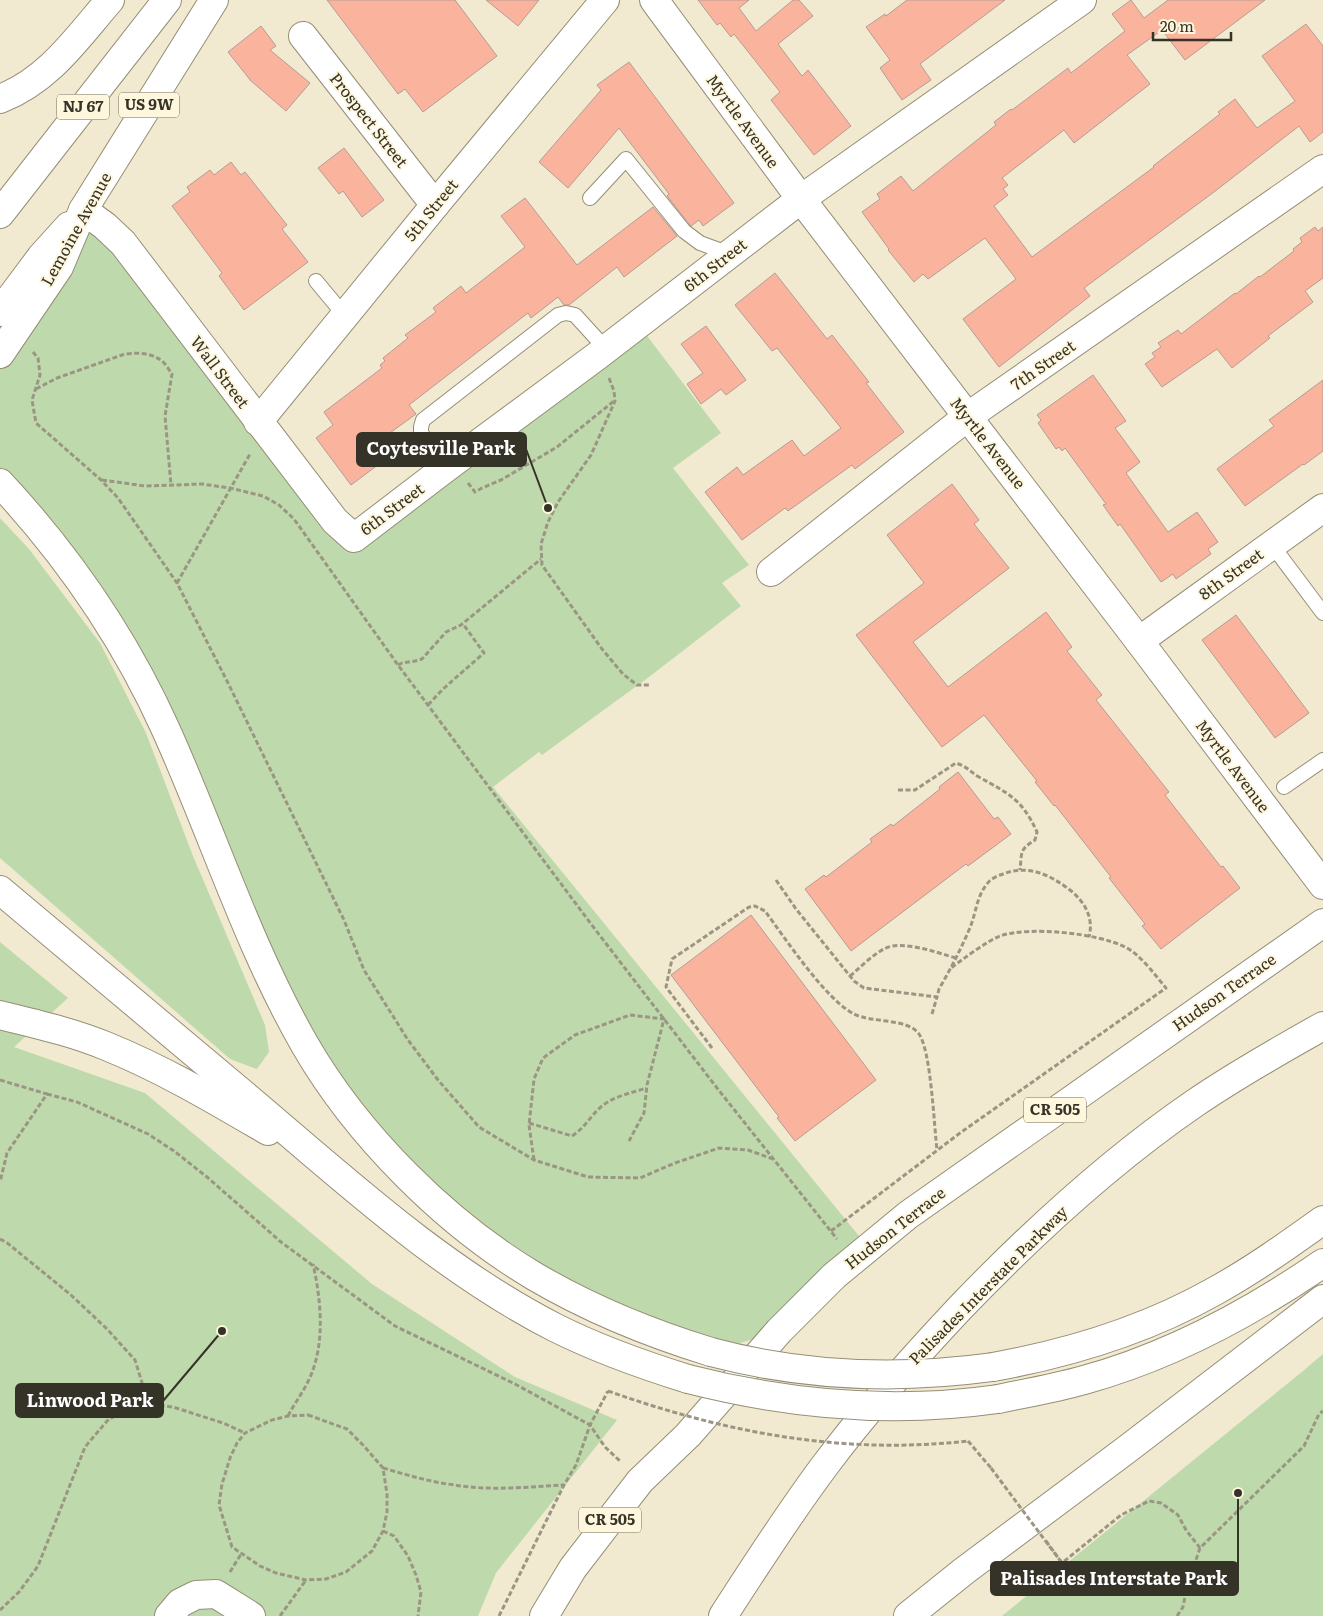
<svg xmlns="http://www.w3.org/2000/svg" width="1323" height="1616" font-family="Literata,serif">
<rect width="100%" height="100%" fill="#f1ead0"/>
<g fill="#bedaac">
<polygon points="83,210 354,538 638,324 721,433 673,468 749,565 722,583 741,606 649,677 542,755 539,752 493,787 868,1247 779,1331 711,1352 530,1274 338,1095 165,727 0,483 0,354"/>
<polygon points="0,518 29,549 100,643 146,733 193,856 265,1025 269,1052 257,1069 230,1059 0,858"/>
<polygon points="0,942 68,998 14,1047 145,1093 372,1284 515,1377 617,1420 496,1573 478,1616 0,1616"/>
<polygon points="1323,1354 1323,1616 1002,1616 1303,1371"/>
</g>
<g fill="#fab49e" stroke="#b79b93">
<polygon points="327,0 455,0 497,56 423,112 405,89 398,94"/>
<polygon points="486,0 539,0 518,26"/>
<polygon points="698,0 749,0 739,8 756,31 793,0 799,0 813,16 778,44 802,76 808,70 851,126 814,155 771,100 780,92 734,34 731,37 720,23 717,25"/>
<polygon points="907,0 1005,0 920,64 931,80 902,100 880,68 890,60 866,27 885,14 886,16"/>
<polygon points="1131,0 1144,18 1168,0 1265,0 1185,60 1162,30 1127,55 1150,84 1074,143 1064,130 1002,178 1008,185 1003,189 1008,195 994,206 1032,257 1154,167 1153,166 1220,114 1218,112 1235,99 1257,128 1295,101 1262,56 1306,24 1323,46 1323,132 1310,142 1299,126 1214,192 1084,288 1090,296 999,367 963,319 1016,279 985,238 928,279 923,274 914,282 888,250 889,249 862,212 880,199 877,194 901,176 913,191 996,125 994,122 1011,109 1012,110 1068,68 1071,73 1125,31 1112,14"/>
<polygon points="261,26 276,46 270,50 310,83 286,111 251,81 228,52"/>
<polygon points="629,62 734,203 703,226 699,220 691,226 690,225 667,196 669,194 619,128 568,188 539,162 601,90 597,85"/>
<polygon points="344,148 384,200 362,217 343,191 339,194 318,168"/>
<polygon points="231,162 241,175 245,172 287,225 282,229 308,262 244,310 219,276 222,273 172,206 190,192 187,187 210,170 214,175"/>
<polygon points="525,198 577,265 653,207 677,236 624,277 617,267 569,305 564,305 558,297 531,318 528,313 409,405 416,414 383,438 394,453 351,485 316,438 333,425 324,412 382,368 380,365 385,361 383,358 408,338 405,335 436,312 433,308 461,286 466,293 525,247 501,216"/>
<polygon points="1315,227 1318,231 1323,227 1323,278 1305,291 1313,302 1268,336 1270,338 1232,368 1217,349 1162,387 1145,364 1155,357 1152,353 1161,347 1158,343 1178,330 1181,334 1235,293 1236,294 1259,276 1260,277 1294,251 1293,249 1302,242 1300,238"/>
<polygon points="775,273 827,339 832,335 869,382 866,383 904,432 855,469 852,465 788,511 785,508 742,540 705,492 737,467 743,475 792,440 804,456 841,428 777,348 772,351 735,305"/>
<polygon points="706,326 746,380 726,395 721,389 701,404 687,384 703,373 681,344"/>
<polygon points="1093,375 1126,421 1115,428 1140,462 1126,473 1168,532 1197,512 1218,542 1208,549 1211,554 1176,579 1173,574 1161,582 1120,524 1118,526 1103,505 1106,504 1065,448 1062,451 1059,447 1056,449 1038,423 1041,420 1037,415"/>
<polygon points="1323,380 1323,451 1304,465 1303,464 1245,506 1217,469 1274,426 1269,420"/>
<polygon points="952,484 979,520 974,524 1009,568 913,642 948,687 1046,612 1072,647 1067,651 1102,695 1096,700 1169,792 1165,795 1221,867 1223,866 1240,888 1161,949 1142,926 1145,924 1109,878 1111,877 1055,805 1054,806 1035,782 1037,781 984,715 942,747 856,635 924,583 887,535"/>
<polygon points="1236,615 1309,713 1275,738 1202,640"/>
<polygon points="958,772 994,819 998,817 1011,834 968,866 966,864 851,951 805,889 824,875 826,877 872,842 870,839 891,824 893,826 940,789 939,787"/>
<polygon points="751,915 876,1080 795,1141 777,1118 779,1117 671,975"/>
</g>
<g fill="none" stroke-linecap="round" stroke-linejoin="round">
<g stroke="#958e76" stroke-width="16">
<g id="lane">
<polyline points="590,198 626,159 684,231 700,243 730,254"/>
<polyline points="316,281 345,316"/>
<polyline points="447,467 421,433 421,427 423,420 558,315 566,313 575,315 606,349"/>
<polyline points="1272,545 1323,613"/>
<polyline points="1284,787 1323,760"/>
</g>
</g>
<g stroke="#958e76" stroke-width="30">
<g id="street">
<polyline points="654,0 801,199 1139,641 1323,885"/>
<polyline points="303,36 435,205"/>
<polyline points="83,210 105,226 123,243 335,521 354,538 447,467 597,356 801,199 1082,0"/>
<polyline points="258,422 435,205 605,0"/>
<polyline points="771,572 967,417 1323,169"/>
<polyline points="1139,641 1323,508"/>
<polyline points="169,1616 180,1603 196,1595 216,1594 251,1616"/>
</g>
</g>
<g stroke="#958e76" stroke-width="30">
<g id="primary">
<path d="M0 99C49 80 77 38 110 0"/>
<polyline points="0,214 167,0"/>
<polyline points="0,312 41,257 69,226"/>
<polyline points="0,354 59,267 83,210 214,0"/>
<polyline points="544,1616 573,1568 640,1481 688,1435 779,1331 834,1276 908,1215 1323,923"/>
</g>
</g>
<g stroke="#958e76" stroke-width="30">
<g id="highway">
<path d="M0 483C67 555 125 639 166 730 213 834 248 946 305 1045 357 1135 445 1223 534 1276 590 1309 649 1333 711 1352"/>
<path d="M0 890C83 960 166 1029 249 1099 346 1181 442 1270 556 1328 598 1349 643 1365 688 1379"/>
<path d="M0 1015C36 1024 72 1032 106 1046 163 1069 215 1100 268 1131"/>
<path d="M993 1367C1071 1353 1146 1330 1215 1291 1253 1270 1288 1245 1323 1220"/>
<path d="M998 1399C1027 1393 1056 1388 1084 1380 1171 1356 1249 1314 1323 1263"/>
<path d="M723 1616C756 1565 789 1513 826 1464 867 1409 913 1358 960 1308 1032 1233 1109 1162 1195 1103 1236 1075 1280 1050 1323 1026"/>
<polyline points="908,1616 964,1571 1126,1450 1323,1299"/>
</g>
</g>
<g stroke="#9b9683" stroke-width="3" stroke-dasharray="5 2.5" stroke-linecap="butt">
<polyline points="33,352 38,358 40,375 32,400 36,423 101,480 118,498 177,583 227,681 344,920 364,970 408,1040 438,1080 479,1127 534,1160 588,1177 640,1178 675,1163 719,1148 748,1150 773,1159"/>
<polyline points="609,378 614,391 615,401 591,455 558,502 548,522 541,544 542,565 602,649 623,674 637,685 650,685"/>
<path d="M36 389 57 378 122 355C134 352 151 352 162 361 166 364 169 370 172 374L165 416 171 485"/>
<polyline points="102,480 145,486 202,484 230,488 263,496 279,505 294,519 398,665 591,924 717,1088 837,1239"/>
<polyline points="468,483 475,492 482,488 501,480 557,447 614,401"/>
<polyline points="177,583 250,454"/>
<polyline points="398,665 402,663 415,661 422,659 446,632 461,625 541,559"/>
<polyline points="428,705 443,689 484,653 463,624"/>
<path d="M898 790H915L956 763C968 767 969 771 979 777 1009 794 1022 799 1037 832L1035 840C1019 850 1022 852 1020 870"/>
<path d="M776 880 796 909 854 981 864 988 937 997 939 989C950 970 960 951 969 930 976 915 976 897 987 884 990 879 997 876 1003 874 1029 864 1050 875 1070 890 1085 902 1094 918 1089 937"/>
<path d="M850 976C861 967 872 955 884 949 901 939 938 953 956 958"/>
<polyline points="932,1014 937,997"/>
<path d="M712 1048 666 987 672 959 749 907 755 906 765 911C785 938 826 1000 854 1014 871 1023 908 1018 919 1034 931 1051 934 1125 937 1150"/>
<polyline points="0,1080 47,1094 7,1153 0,1182"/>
<polyline points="47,1094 77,1102 148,1134 174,1151 207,1177 281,1242 395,1326 515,1384 590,1425 605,1447 621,1462"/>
<path d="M529 1123 572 1136C585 1128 591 1115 602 1106 614 1096 632 1093 646 1088"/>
<polyline points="534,1160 529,1125 534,1079 543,1058 575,1035 630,1015 664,1019 647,1085 644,1113 629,1141"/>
<path d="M831 1231 960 1133 1166 988C1155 975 1140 954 1125 947 1097 933 1029 926 1000 936 987 941 963 959 951 968"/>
<polyline points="0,1239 6,1242 71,1295 107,1329 135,1360 143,1386 146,1404"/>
<polygon points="308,1415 347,1429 363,1445 383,1468 387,1494 387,1512 383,1531 372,1551 346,1572 326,1579 306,1580 276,1573 260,1566 232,1547 219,1505 222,1484 230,1458 237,1443 245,1433 272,1420 288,1416"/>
<path d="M288 1416C295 1402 305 1390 311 1375 325 1341 321 1300 313 1264"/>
<polyline points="968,1441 991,1468"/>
<path d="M383 1468C407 1475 430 1482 455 1485 490 1491 528 1487 563 1485"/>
<polyline points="383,1531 394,1536 408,1556 416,1575 421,1592 418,1616"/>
<polyline points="1046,1541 1062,1563 1121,1515 1149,1501 1161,1503 1178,1515 1186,1530 1200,1548"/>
<polyline points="230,1572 241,1554"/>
<polyline points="0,1610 19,1592 38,1566 85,1447 107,1421 126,1408 146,1404 173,1407 223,1423 245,1433"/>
<polyline points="280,1616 306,1580"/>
<polyline points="499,1616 564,1485 576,1465 590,1425 608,1391"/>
<polyline points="1177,1616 1183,1607 1187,1586 1200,1548 1304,1446 1319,1414 1323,1411"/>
</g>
<use href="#lane" stroke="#fff" stroke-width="14"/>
<use href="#street" stroke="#fff" stroke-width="28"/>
<use href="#primary" stroke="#fff" stroke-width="28"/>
<use href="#highway" stroke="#fff" stroke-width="28"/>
<g stroke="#958e76" stroke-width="30" stroke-linecap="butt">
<g id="highway-bridge">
<path d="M711 1352C805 1377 897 1380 993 1367"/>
<path d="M688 1379C790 1405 893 1414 998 1399"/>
</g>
</g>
<g stroke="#9b9683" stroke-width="3" stroke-dasharray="5 2.5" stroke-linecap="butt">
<path d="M608 1391C727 1433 842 1455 968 1441"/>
<polyline points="991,1468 1062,1563"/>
</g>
<use href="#highway-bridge" stroke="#fff" stroke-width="28"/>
</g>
<g text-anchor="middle" stroke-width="4" stroke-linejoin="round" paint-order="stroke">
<g fill="#fef7dd" stroke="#716d5e" stroke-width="1">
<rect x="119" y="92.5" width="60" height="25" rx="4"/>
<rect x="57" y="94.5" width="52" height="25" rx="4"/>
<rect x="1024" y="1097.5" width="62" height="25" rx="4"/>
<rect x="579" y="1507.5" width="62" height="25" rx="4"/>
</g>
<g font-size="15" font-weight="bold" fill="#353228">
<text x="149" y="110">US 9W</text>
<text x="83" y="112">NJ 67</text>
<text x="1055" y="1115">CR 505</text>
<text x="610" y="1525">CR 505</text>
</g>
<g font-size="16" fill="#353228" stroke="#fef7dd">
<text transform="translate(369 120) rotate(52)" y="6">Prospect Street</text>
<text transform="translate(743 121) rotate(54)" y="6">Myrtle Avenue</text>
<text transform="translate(431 210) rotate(-51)" y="6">5th Street</text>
<text transform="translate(76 229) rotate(-61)" y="6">Lemoine Avenue</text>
<text transform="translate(715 265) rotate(-38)" y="6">6th Street</text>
<text transform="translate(1043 365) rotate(-35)" y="6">7th Street</text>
<text transform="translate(220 372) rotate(53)" y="6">Wall Street</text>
<text transform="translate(988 443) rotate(52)" y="6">Myrtle Avenue</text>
<text transform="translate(392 509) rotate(-37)" y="6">6th Street</text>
<text transform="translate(1231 574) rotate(-36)" y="6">8th Street</text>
<text transform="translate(1233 766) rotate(53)" y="6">Myrtle Avenue</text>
<text transform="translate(1224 992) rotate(-35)" y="6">Hudson Terrace</text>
<text transform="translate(895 1228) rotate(-38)" y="6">Hudson Terrace</text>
<text transform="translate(988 1285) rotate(-45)" y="6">Palisades Interstate Parkway</text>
</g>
</g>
<path fill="none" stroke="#353228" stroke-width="2" d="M548 508L526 449M222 1331L163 1401M1238 1493L1238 1579"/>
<g fill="#353228" stroke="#fef7dd" stroke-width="2">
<circle cx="548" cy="508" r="5"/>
<circle cx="222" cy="1331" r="5"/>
<circle cx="1238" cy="1493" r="5"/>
</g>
<g fill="#353228" stroke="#353228" stroke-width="2">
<rect x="357" y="433" width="169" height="33" rx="5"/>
<rect x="16" y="1384" width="147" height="33" rx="5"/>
<rect x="991" y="1562" width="247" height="33" rx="5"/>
</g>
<g font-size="18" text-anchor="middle" font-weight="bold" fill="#fff">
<text x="441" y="455">Coytesville Park</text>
<text x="90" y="1407">Linwood Park</text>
<text x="1114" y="1585">Palisades Interstate Park</text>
</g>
<path d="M1153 32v8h78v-8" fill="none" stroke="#353228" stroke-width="2.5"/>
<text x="1160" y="32" font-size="15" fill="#353228" stroke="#fef7dd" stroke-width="4" paint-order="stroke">20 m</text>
</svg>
